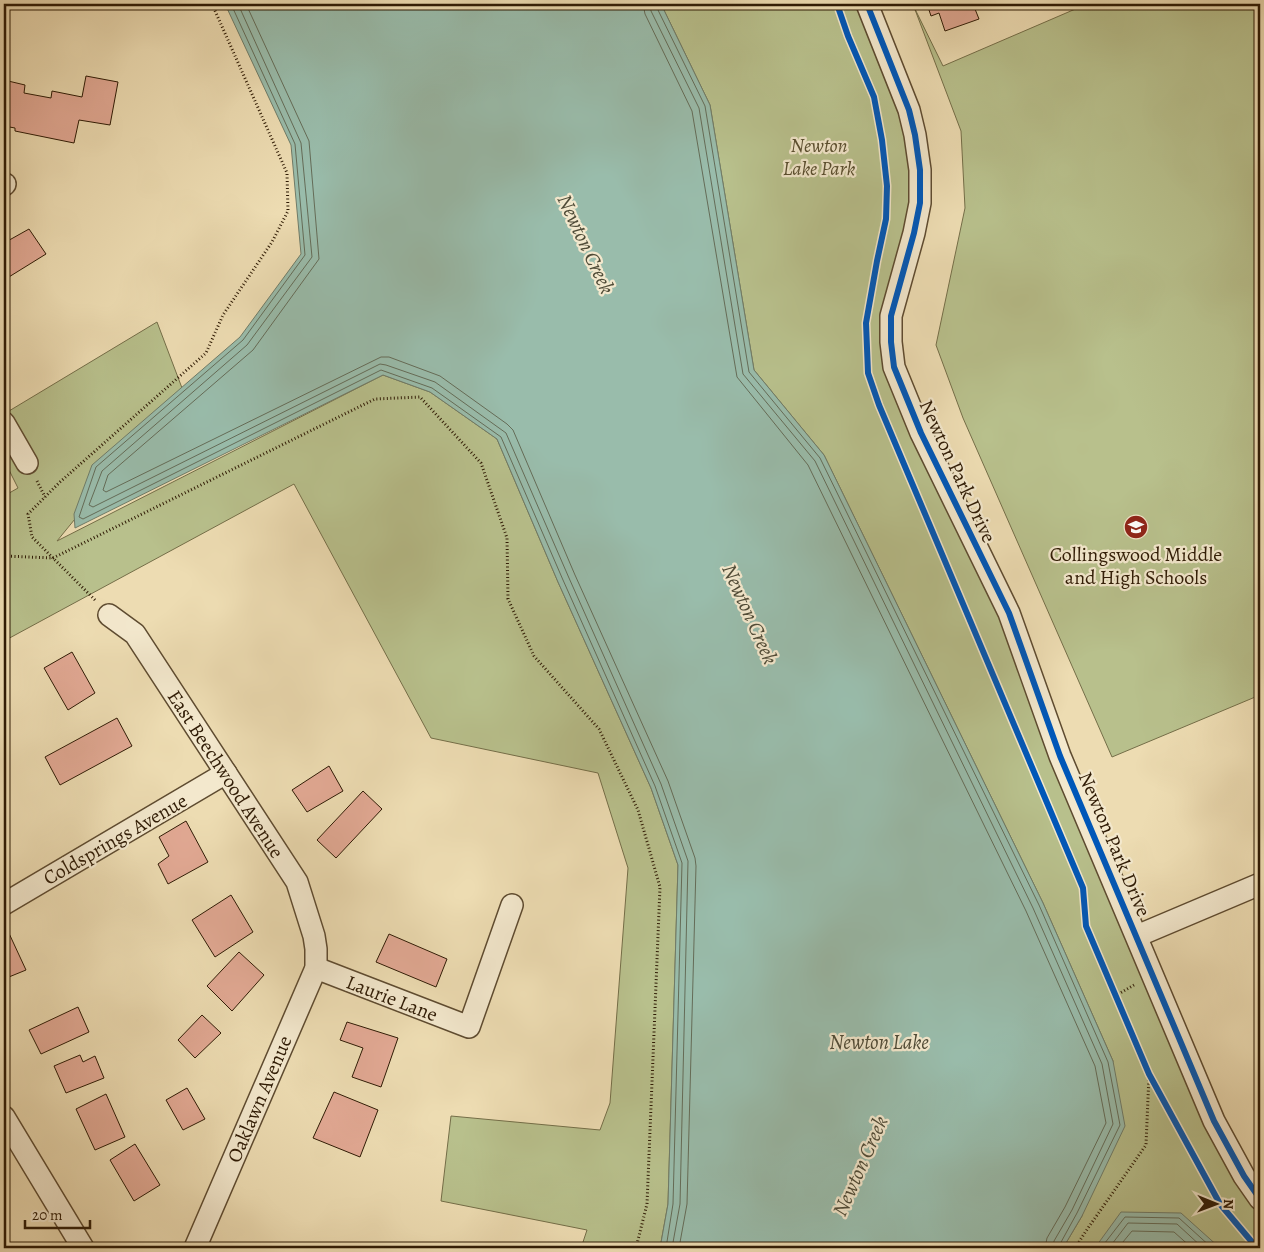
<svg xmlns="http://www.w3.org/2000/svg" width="1264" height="1252" font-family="Alegreya,serif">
<rect width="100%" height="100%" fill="#eddcb2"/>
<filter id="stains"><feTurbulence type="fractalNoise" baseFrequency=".004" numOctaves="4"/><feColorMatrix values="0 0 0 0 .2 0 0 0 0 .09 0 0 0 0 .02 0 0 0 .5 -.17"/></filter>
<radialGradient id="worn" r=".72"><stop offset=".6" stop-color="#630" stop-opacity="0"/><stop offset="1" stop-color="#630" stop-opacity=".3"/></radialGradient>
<g fill="#b8c08c" stroke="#746e48">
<polygon points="661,4 867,4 920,170 891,342 1060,756 1260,1199 1260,1248 1063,1248 1082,1216 1113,1061 1043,903 824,455 754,370 710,105"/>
<polygon points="1087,4 1260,4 1260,695 1112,757 963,418 936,345 965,208 961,131 914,7 943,66"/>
<polygon points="157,322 182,388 57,541 383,375 430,392 497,439 558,582 651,788 678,865 668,1204 660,1248 581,1248 587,1230 441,1201 451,1116 600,1130 610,1103 628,868 598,773 431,738 294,484 4,641 4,496 18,488 4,460 4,414"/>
</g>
<g fill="#99bcab" stroke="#6f7c69">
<polygon points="225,4 661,4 710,105 754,370 824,455 1043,903 1113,1061 1125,1126 1082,1216 1063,1248 660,1248 668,1204 678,865 651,788 558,582 497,439 430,392 383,375 75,528 74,514 92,465 240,337 301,254 291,145"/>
<polygon points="1121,1212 1181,1213 1220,1248 1096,1248 1097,1245"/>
</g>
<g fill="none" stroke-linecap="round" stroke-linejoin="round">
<g stroke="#646c58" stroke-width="1">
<polyline points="231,4 295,144 305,255 243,340 96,467 79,517 83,519 381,370 432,388 501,437 563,580 655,786 682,863 673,1204 666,1248"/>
<polyline points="238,4 301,143 312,257 247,345 102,471 89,505 93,507 380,364 386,365 435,382 506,433 569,578 661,784 688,861 680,1204 672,1248"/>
<polyline points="246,4 309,141 319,259 253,350 108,475 103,490 106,492 381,357 389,357 440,376 507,424 513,430 575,575 668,781 695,858 696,866 687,1204 679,1248"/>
<polyline points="643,4 645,14 692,111 737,377 808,465 1026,911 1095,1066 1106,1123 1065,1207 1047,1238 1045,1248"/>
<polyline points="650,4 651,11 699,108 743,374 815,461 1033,908 1102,1064 1113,1124 1072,1210 1054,1241 1053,1248"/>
<polyline points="656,4 657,8 705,106 749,372 820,458 1039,905 1108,1062 1120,1125 1077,1213 1060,1244 1059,1248"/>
<polyline points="1101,1248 1125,1217 1179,1218 1212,1248"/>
<polyline points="1109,1248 1128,1223 1177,1224 1203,1248"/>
<polyline points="1118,1248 1132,1231 1174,1232 1192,1248"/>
</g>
</g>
<g fill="#e2a994" stroke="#2f1b05">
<polygon points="927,4 973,4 979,19 945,31 939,13 931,16"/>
<polygon points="86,76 118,82 110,125 79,120 74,143 15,131 15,128 4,126 4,80 25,85 24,93 51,98 52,91 82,97"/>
<polygon points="29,229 46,254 4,280 4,243"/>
<polygon points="72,652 95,693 68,710 44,668"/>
<polygon points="117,718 132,746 60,785 45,757"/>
<polygon points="329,766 343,791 307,812 292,790"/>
<polygon points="363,791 382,809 336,858 317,840"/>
<polygon points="186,821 208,862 168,884 158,864 169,856 159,837"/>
<polygon points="231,895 253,932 215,957 192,920"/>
<polygon points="7,929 26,970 4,979 4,930"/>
<polygon points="389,934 447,959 436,987 376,962"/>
<polygon points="239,952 264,975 232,1011 207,986"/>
<polygon points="78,1007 89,1032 41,1054 29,1030"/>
<polygon points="202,1015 221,1033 195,1058 178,1040"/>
<polygon points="347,1022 398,1038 381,1087 352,1077 363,1048 340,1040"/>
<polygon points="80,1055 83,1062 95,1056 104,1078 66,1093 54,1066"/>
<polygon points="187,1088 205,1119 183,1130 166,1100"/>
<polygon points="334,1092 378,1110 360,1157 313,1138"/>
<polygon points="106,1094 125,1137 95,1150 76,1109"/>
<polygon points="135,1144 160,1185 134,1201 110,1160"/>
</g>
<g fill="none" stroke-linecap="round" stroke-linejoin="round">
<g stroke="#5e4b30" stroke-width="24">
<g id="minor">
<polyline points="867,4 909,110 915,135 920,170 920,203 914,233 891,316 891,342 894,367 921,433 1009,613 1060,756 1214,1121 1244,1176 1260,1199"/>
<polyline points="4,185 5,184"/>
<polyline points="4,423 27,463"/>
<polyline points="109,615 135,634 297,882 314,936 316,949 316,968 195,1248"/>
<polyline points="4,904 226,773"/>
<polyline points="1137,936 1260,884"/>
<polyline points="316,968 469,1027 512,905"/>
<polyline points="4,1117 83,1248"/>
</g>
</g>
<g stroke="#2f1b05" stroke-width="3" stroke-dasharray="1 2.5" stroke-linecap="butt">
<polyline points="837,4 848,36 874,97 882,140 887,186 886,219 869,308"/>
<polyline points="868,315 866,323 868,373 879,405 1083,888 1086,926 1149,1074 1220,1204 1257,1248"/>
<polyline points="37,481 45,497"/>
<polyline points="4,556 53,558 375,399 420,397 481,463 507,538 508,599 534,656 599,729 638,810 660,887 647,1204 636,1248"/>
<polyline points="95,600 32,537 28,514 60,482 206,353 223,315 272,242 288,211 287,173 212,4"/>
<polyline points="1115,996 1134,985"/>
<polyline points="1075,1248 1086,1231 1146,1145 1149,1075"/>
</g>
<use href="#minor" stroke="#f3e8cd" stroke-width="21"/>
<g stroke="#f3e8cd" stroke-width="9">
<g id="cycleway">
<polyline points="837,4 848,36 874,97 882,140 887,186 886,219 877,261 866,323 868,373 879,405 1083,888 1086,926 1149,1074 1220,1204 1257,1248"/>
<polyline points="867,4 909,110 915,135 920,170 920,203 914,233 891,316 891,342 894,367 921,433 1009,613 1060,756 1214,1121 1244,1176 1260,1199"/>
</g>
</g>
<use href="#cycleway" stroke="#0057b8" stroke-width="6"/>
</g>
<defs>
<g id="school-disc" transform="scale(1.25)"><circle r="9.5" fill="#8f2418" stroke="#f3e8cd"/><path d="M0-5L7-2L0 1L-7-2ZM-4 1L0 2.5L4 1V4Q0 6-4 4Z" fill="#fff"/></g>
</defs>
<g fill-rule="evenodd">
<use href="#school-disc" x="1136" y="527"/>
</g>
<g text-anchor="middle" stroke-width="4.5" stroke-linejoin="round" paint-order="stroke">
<g font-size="20" font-style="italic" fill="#584d2e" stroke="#f3e8cd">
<text x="819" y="152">Newton<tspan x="819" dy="23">Lake Park</tspan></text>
</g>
<g font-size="20" fill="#2f1b05" stroke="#f3e8cd">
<text transform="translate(958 471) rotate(65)" y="7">Newton Park Drive</text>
<text transform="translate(226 774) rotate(57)" y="7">East Beechwood Avenue</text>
<text transform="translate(115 839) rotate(-30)" y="7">Coldsprings Avenue</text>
<text transform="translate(1115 844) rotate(67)" y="7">Newton Park Drive</text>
<text transform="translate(392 998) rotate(21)" y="7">Laurie Lane</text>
<text transform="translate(259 1099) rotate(-67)" y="7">Oaklawn Avenue</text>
</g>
<g font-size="20" fill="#2f1b05" stroke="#f3e8cd">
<text x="1136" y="561">Collingswood Middle<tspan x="1136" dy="23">and High Schools</tspan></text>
</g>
<g font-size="21" font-style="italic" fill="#4f4b37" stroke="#f3e8cd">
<text transform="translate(586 244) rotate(65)" y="7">Newton Creek</text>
<text transform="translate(750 614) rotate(66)" y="7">Newton Creek</text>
<text x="879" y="1049">Newton Lake</text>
<text transform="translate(860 1166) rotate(-66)" y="7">Newton Creek</text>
</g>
</g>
<rect width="1264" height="1252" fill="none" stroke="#eddcb2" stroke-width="20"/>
<rect x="5" y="5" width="1254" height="1242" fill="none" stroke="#2f1b05" stroke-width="2.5"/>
<rect x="10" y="10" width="1244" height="1232" fill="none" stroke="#2f1b05"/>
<g transform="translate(1216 1204) rotate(91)" stroke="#f3e8cd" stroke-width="4" paint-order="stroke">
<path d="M0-4L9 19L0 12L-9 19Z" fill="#2f1b05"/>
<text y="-8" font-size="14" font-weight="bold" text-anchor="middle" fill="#2f1b05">N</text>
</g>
<path d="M25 1220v8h65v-8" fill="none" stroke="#2f1b05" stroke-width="2.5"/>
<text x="32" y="1220" font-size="15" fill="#2f1b05" stroke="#f3e8cd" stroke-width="4" paint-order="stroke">20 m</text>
<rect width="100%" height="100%" filter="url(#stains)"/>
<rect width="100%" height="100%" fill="url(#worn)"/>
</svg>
